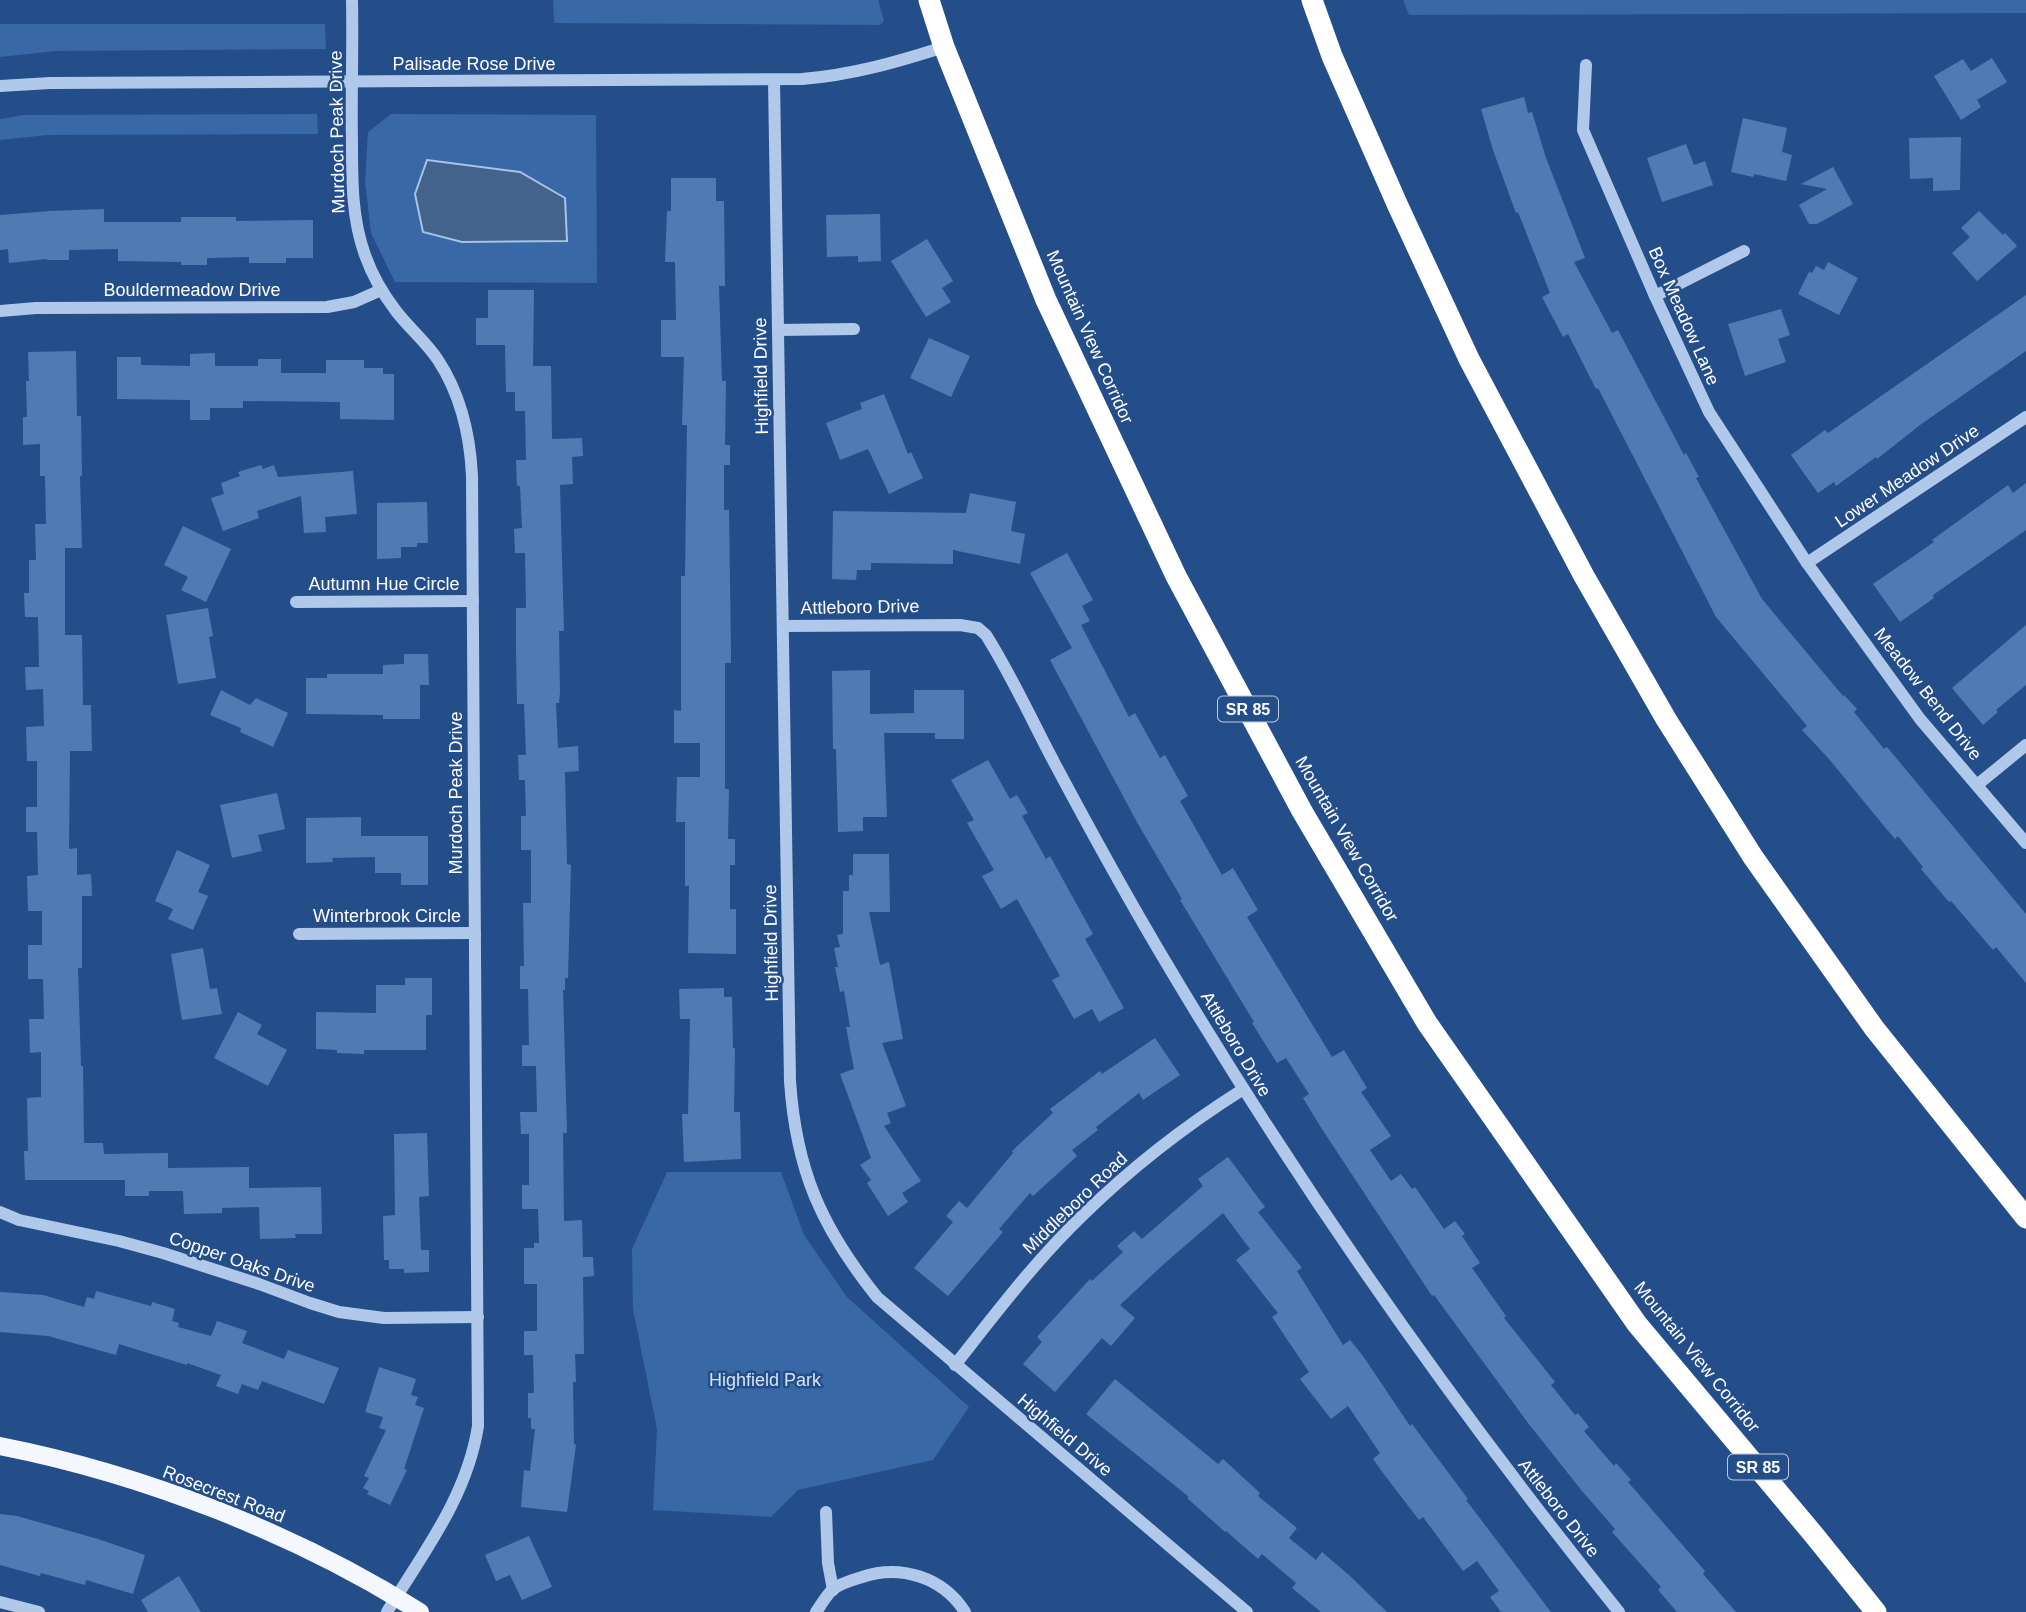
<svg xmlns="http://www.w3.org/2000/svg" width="2026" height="1612" font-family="Helvetica,sans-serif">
<rect width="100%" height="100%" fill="#244e89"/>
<g fill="#3868a6">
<polygon points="553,0 878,0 884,21 880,25 554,23"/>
<polygon points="1403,0 2026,0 2026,13 1409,15"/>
<polygon points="0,24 325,24 326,49 56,51 0,57"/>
<polygon points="317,114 318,134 48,135 0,140 0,119 24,115"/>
<polygon points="391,114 596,115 597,283 395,282 371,233 365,182 368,132"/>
<polygon points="667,1172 781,1172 804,1235 847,1297 969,1407 933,1460 798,1490 771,1517 653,1510 657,1429 633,1309 632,1249"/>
</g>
<polygon fill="#43628c" stroke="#a4c4ea" stroke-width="2" points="427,160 520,172 565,198 567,241 462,242 423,232 415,194"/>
<g fill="#507bb2">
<polygon points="1992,58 2007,82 1977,100 1981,107 1961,120 1934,76 1963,59 1971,71"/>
<polygon points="1524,97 1528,113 1532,112 1546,158 1585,258 1574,262 1612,333 1618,330 1684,455 1686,453 1699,477 1696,478 1762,599 1843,696 1844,695 1857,709 1854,712 1884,749 1887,747 2026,914 2026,983 1996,947 1993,950 1951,901 1949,902 1921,869 1923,867 1898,836 1895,839 1884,826 1829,759 1802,730 1807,726 1716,617 1598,388 1596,389 1568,334 1563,337 1542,297 1550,293 1518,212 1516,213 1493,150 1481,109"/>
<polygon points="1743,118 1787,128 1782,152 1792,155 1786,181 1754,174 1753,177 1731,172"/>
<polygon points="1961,137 1960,190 1933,191 1933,178 1910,179 1909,138"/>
<polygon points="1686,144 1694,165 1705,161 1713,185 1662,202 1647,158"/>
<polygon points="1833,167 1853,204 1817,224 1809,224 1799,205 1827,189 1801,184"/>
<polygon points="671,178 716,178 716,201 724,201 725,286 719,286 722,381 726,381 725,445 730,445 730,465 724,465 724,510 729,510 731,653 731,663 725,663 725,789 729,789 728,839 735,839 735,865 730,865 730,909 736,909 736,954 688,953 689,886 685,886 685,822 676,822 677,777 700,777 700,743 674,743 674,710 681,711 681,576 685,576 687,425 682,425 684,357 661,357 661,320 676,320 675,262 665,262 667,211 671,211"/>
<polygon points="104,209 104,222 181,222 181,217 236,217 236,221 313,220 313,258 286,258 286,263 249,263 249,257 207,258 207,265 181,265 181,262 118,261 118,249 69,250 69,260 47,260 47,259 9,263 8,249 0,250 0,215 50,211"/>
<polygon points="1979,211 2003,235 2005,233 2017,246 1977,281 1952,253 1970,237 1961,228"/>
<polygon points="880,214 881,261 858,262 858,256 827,257 826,215"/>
<polygon points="927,239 953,281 942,288 951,302 926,317 891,261"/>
<polygon points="1828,262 1858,278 1839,315 1798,294 1809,272 1812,273 1816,266 1824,270"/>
<polygon points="488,290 534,290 533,366 551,366 552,439 582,438 583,456 572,457 573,484 560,485 564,631 559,631 560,692 559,703 556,703 558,748 578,746 579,771 565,772 567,864 571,865 568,978 565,978 565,990 563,990 567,1133 563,1133 564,1221 582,1220 583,1257 593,1257 594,1276 583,1277 584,1354 575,1354 576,1382 573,1382 574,1444 576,1445 567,1512 521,1507 524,1470 530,1471 535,1429 531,1429 531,1418 528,1418 528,1393 534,1393 533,1355 524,1355 524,1331 537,1331 537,1284 524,1284 524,1248 534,1248 534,1243 539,1243 538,1209 522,1209 522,1185 529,1185 529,1134 521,1134 520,1112 537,1112 536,1066 522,1066 522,1045 529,1045 528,989 520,989 520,966 524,966 523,903 531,903 531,850 521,850 521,816 526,816 525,780 519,780 518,755 526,755 524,704 517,704 516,648 516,608 526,608 525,553 515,553 514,529 522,528 520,486 517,486 516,460 526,460 525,411 515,411 515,392 506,392 505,345 476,345 476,318 488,318"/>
<polygon points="2026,295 2026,351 1920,425 1877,459 1876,457 1836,486 1834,482 1818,493 1791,455 1825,430 1828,433"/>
<polygon points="1781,309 1790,335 1778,339 1786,362 1745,376 1728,324"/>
<polygon points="929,338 970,356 951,397 910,378"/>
<polygon points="76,351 77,416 81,416 82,476 80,476 82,548 65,548 65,635 82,635 83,705 91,705 92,751 70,751 69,849 77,848 77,875 91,874 92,896 82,896 82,968 78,968 81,1066 83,1066 84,1143 103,1143 104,1154 168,1153 168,1168 249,1167 249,1188 321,1187 322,1234 295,1234 296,1238 260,1239 259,1207 222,1208 222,1213 184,1214 183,1191 149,1191 149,1196 125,1196 125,1180 25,1180 24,1151 28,1151 27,1098 41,1097 41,1052 30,1053 29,1019 44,1019 43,979 28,979 28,945 42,945 42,911 28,911 27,876 38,875 37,832 26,832 26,807 37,807 37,761 27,761 26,727 44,726 43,689 26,690 25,667 39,667 38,617 25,617 24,593 29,593 29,560 36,560 35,524 46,524 45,476 40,476 40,444 23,445 23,417 27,417 26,381 29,381 28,352"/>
<polygon points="215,353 215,366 258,366 258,359 281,359 281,373 326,373 326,360 364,360 364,368 383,368 383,374 394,374 394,420 340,419 340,402 243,401 243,408 210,408 210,420 190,420 190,400 117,399 117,357 141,357 141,365 190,366 190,354"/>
<polygon points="884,394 908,454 911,452 923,478 889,494 868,449 840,460 826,423 862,409 860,403"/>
<polygon points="261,465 263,469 274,465 278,477 353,471 357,514 325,517 326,532 304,533 301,496 257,511 259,518 223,531 211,498 224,494 221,483 240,476 238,472"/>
<polygon points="2026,483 2026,530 1933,595 1934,598 1900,622 1873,584 1934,542 1932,540 2008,485 2013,493"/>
<polygon points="970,493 1016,502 1011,531 1025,534 1020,564 953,550 953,564 871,563 871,570 857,570 856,580 832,579 833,511 966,513"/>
<polygon points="427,502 428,543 417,543 417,547 401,547 401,558 377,559 377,503"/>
<polygon points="183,526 231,549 206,602 181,590 188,577 164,565"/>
<polygon points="1067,553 1093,600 1082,606 1090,621 1081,625 1129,717 1135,713 1160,758 1165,755 1188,796 1180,801 1222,875 1233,868 1258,910 1247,917 1332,1057 1344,1050 1367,1088 1361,1092 1391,1136 1370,1150 1391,1181 1401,1174 1412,1189 1415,1187 1444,1229 1455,1221 1465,1234 1462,1236 1480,1263 1472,1268 1506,1316 1504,1318 1555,1382 1551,1385 1575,1415 1578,1413 1589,1427 1584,1431 1614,1466 1616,1463 1631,1480 1628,1482 1705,1571 1703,1574 1736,1612 1677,1612 1658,1590 1661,1587 1612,1532 1615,1529 1582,1491 1528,1423 1434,1295 1432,1296 1320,1126 1303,1098 1309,1094 1286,1058 1277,1063 1252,1023 1254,1022 1180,900 1182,899 1138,824 1050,660 1072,648 1030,573"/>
<polygon points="208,608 213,636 209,637 216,678 178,684 166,615"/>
<polygon points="2026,625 2026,685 1996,710 1998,712 1983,725 1952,688"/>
<polygon points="404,654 428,654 429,685 420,685 420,719 383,719 383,715 306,714 306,678 327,678 327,674 383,674 383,665 404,664"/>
<polygon points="870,670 870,714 914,713 914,690 964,690 964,739 935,739 935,733 884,733 887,817 863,817 863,831 838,832 836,749 833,749 832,671"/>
<polygon points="221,690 250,705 256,698 288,713 273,747 240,732 241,728 210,715"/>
<polygon points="988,760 1010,799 1017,795 1028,813 1022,816 1046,859 1050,856 1093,934 1085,939 1124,1008 1099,1022 1092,1009 1074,1019 1052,980 1060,976 1017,899 1001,909 982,876 994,870 967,823 974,820 951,780"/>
<polygon points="277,793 285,829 258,835 262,851 232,858 220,805"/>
<polygon points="361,817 361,836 428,836 428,885 401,885 401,873 375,873 375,857 332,858 333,862 306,863 306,818"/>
<polygon points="177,850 210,865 198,892 208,896 193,930 168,919 173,909 155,901"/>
<polygon points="853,854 889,854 890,912 869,912 880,965 889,962 903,1039 882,1043 906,1106 887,1113 891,1123 884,1126 921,1181 902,1193 908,1202 888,1216 867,1183 871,1180 860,1165 871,1158 840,1074 854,1069 846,1027 850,1027 844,991 840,992 835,967 838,967 834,948 840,947 837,935 843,934 843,891 849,891 849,875 853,875"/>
<polygon points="203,948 210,989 217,988 222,1014 182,1020 171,954"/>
<polygon points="405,978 432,978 432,1015 426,1015 426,1050 364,1050 364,1054 337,1053 337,1050 316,1049 316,1012 376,1013 376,985 405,985"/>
<polygon points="724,988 724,997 732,997 733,1048 735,1048 734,1112 740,1112 741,1159 684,1162 682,1114 688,1114 690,1019 680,1019 679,989"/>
<polygon points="238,1012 262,1025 257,1034 287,1050 268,1086 214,1058"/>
<polygon points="1155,1038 1180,1075 1143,1100 1139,1093 1096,1127 1098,1130 1072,1150 1077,1156 1033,1196 1030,1193 999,1229 1003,1232 948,1296 914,1268 953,1222 946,1216 959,1201 967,1208 1013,1153 1012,1151 1053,1113 1050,1109 1100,1071 1102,1074"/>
<polygon points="427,1133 429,1196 419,1197 421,1250 429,1250 429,1272 404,1273 404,1269 389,1269 389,1260 384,1260 383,1216 395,1215 394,1134"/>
<polygon points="1228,1157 1265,1207 1258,1212 1302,1268 1297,1271 1343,1345 1350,1340 1363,1356 1410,1426 1412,1424 1468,1499 1466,1500 1551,1612 1501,1612 1490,1597 1499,1591 1477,1561 1463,1571 1423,1517 1419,1520 1383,1473 1373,1459 1380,1453 1348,1406 1331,1419 1300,1379 1309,1372 1272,1317 1278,1313 1236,1260 1250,1249 1223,1213 1165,1263 1120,1305 1135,1318 1111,1346 1102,1338 1055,1392 1023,1364 1042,1342 1037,1337 1090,1279 1092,1281 1123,1252 1117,1246 1134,1231 1142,1239 1203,1186 1198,1179"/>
<polygon points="96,1291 151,1306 152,1302 175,1309 172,1321 179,1323 178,1327 211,1336 217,1321 247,1331 242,1343 284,1359 288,1350 339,1368 324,1404 262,1381 258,1390 242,1384 238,1394 216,1386 221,1375 187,1363 187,1365 119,1344 116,1355 48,1336 0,1332 0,1292 43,1295 84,1307 87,1297 94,1299"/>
<polygon points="379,1367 416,1379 411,1395 418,1397 415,1405 424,1408 404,1469 407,1470 390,1505 367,1494 369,1491 363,1488 369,1478 364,1476 386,1430 379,1428 383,1417 365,1412"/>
<polygon points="1115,1379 1218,1464 1223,1459 1260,1493 1258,1496 1297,1528 1289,1538 1316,1560 1322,1552 1349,1575 1387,1612 1321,1612 1292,1588 1296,1583 1262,1554 1258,1559 1226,1531 1225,1532 1187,1498 1189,1497 1086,1414"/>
<polygon points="0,1514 17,1516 98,1539 145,1555 133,1594 86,1580 85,1585 41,1573 40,1576 0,1565"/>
<polygon points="529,1536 552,1587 522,1600 510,1575 496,1581 485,1555"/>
<polygon points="179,1576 201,1612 148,1612 141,1600"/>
</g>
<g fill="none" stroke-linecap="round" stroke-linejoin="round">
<g stroke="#b0c9ea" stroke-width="12">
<path d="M352 0C353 48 351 96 352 144 352 182 352 219 365 255 372 275 383 294 396 311 409 328 426 342 438 360 461 395 470 434 472 476L478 1426C467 1497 423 1553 387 1612"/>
<polyline points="1586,65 1583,130 1655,296 1709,412 1807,563 1920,719 2026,843"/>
<path d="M774 80 790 1081C796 1170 821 1227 877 1297L1247 1612"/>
<path d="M0 86 50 83 802 79C852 75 897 62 944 47"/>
<polyline points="1655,296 1744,251"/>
<polyline points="0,311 36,308 327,307 354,302 381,290"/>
<polyline points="778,330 854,329"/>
<polyline points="1807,563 2026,417"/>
<polyline points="296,602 473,601"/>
<path d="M783 626 960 625 978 628 986 635C1012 676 1032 721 1055 764 1088 826 1122 888 1158 949 1295 1181 1450 1402 1619 1612"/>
<polyline points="1977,785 2026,745"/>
<polyline points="299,934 475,933"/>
<polyline points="0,1212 19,1220 119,1241 163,1253 259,1284 310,1303 339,1312 384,1318 478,1317"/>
<path d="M955 1365C996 1313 1036 1260 1083 1215 1132 1167 1185 1126 1242 1090"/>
<polyline points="826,1512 828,1563 833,1590"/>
<polyline points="0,1602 39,1612"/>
<path d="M816 1612C821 1605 826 1596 832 1590 840 1583 852 1580 862 1577 900 1564 943 1577 965 1612"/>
</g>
<path stroke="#f4f8fe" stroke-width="18" d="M0 1446C143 1474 297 1534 420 1612"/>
<g stroke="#fff" stroke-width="21">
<polyline points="929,0 944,47 1046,300 1176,576 1302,811 1427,1023 1637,1324 1814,1535 1876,1612"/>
<polyline points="1312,0 1332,56 1398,206 1469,359 1584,576 1666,719 1753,857 1874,1028 2026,1218"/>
</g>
</g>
<g text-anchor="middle" stroke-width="5" stroke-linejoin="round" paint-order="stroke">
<g fill="#244e89" stroke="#bdcadc" stroke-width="2">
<rect x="1218" y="696.5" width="60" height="25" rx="5"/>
<rect x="1728" y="1454.5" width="60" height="25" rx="5"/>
</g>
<g font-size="16" font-weight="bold" fill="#fff">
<text x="1248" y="715">SR 85</text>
<text x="1758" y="1473">SR 85</text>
</g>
<g font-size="18" fill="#fff" stroke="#244e89">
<text x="474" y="70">Palisade Rose Drive</text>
<text transform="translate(337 132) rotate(-91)" y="6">Murdoch Peak Drive</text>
<text x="192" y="296">Bouldermeadow Drive</text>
<text transform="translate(1684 316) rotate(66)" y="6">Box Meadow Lane</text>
<text transform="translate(1090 337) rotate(66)" y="6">Mountain View Corridor</text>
<text transform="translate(761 376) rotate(-91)" y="6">Highfield Drive</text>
<text transform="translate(1907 476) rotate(-34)" y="6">Lower Meadow Drive</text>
<text x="384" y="590">Autumn Hue Circle</text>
<text transform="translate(860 607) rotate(-1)" y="6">Attleboro Drive</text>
<text transform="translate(1928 694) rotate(52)" y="6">Meadow Bend Drive</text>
<text transform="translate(456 793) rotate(-90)" y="6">Murdoch Peak Drive</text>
<text transform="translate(1347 839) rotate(60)" y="6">Mountain View Corridor</text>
<text x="387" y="922">Winterbrook Circle</text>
<text transform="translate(771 943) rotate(-91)" y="6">Highfield Drive</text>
<text transform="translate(1236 1044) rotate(59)" y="6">Attleboro Drive</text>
<text transform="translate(1075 1203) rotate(-44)" y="6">Middleboro Road</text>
<text transform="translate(242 1262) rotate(19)" y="6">Copper Oaks Drive</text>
<text transform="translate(1697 1357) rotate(51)" y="6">Mountain View Corridor</text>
<text transform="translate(1065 1435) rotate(40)" y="6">Highfield Drive</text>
<text transform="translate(224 1494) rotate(21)" y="6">Rosecrest Road</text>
<text transform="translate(1559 1508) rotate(52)" y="6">Attleboro Drive</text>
</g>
<g font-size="18" fill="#d4e4f7" stroke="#244e89">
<text x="765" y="1386">Highfield Park</text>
</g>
</g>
</svg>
